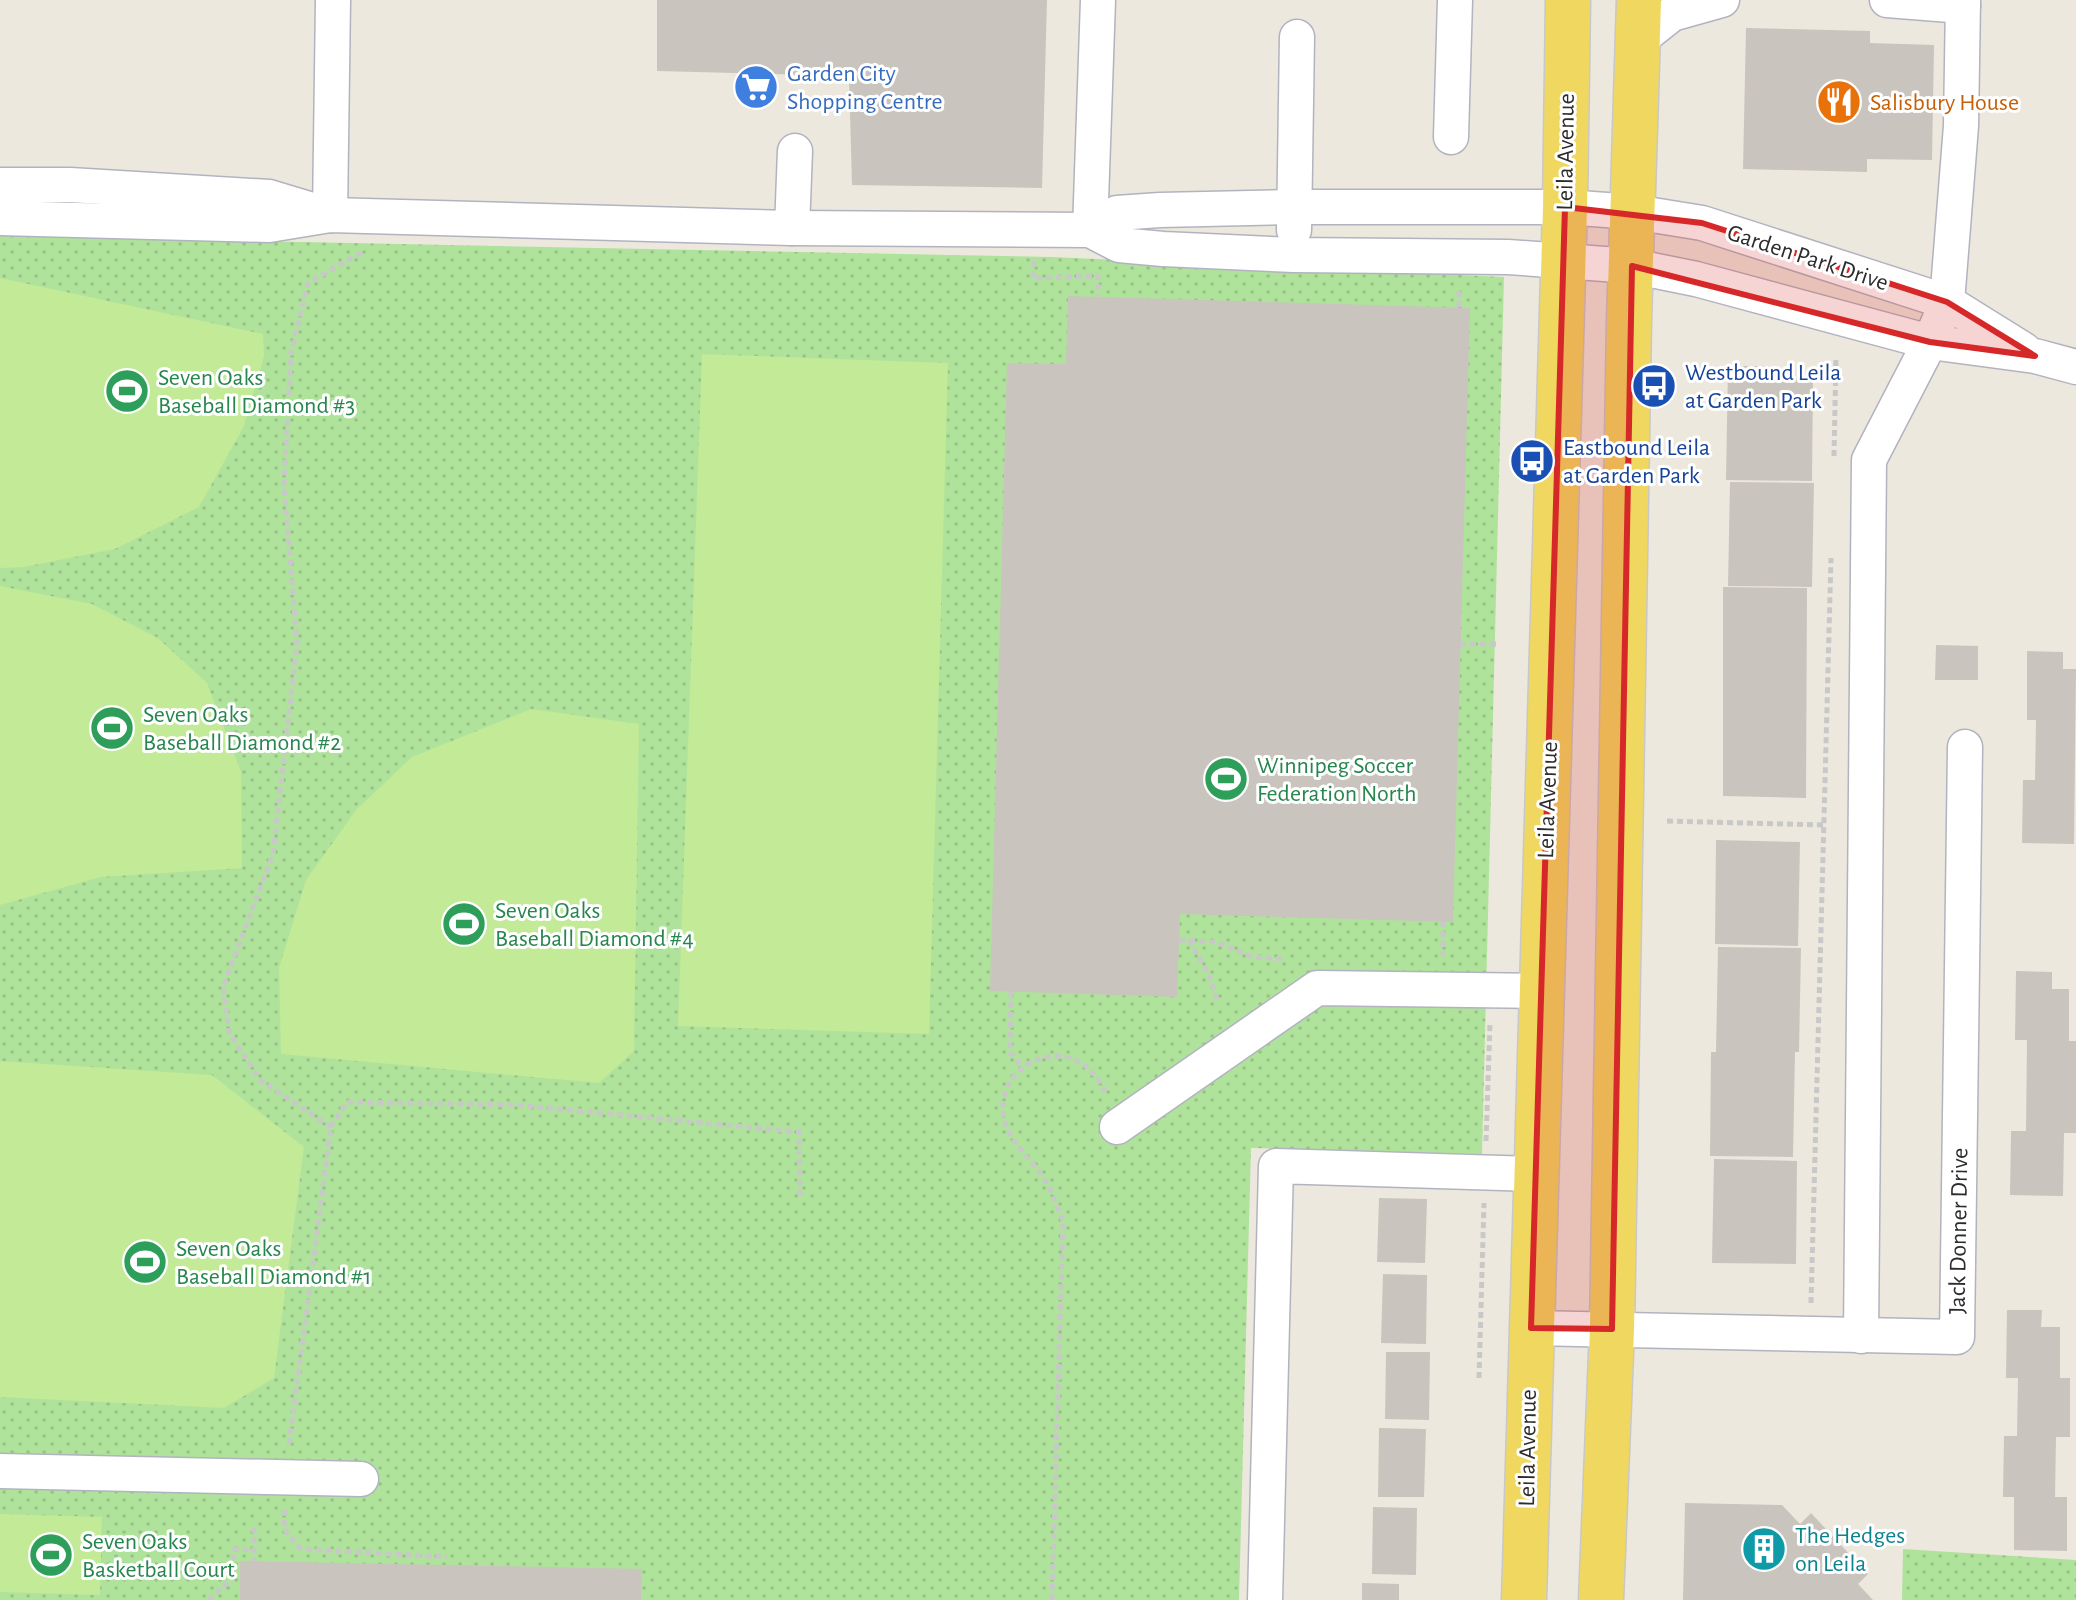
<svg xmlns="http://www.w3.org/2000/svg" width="2076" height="1600" font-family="'Alegreya Sans',sans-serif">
<defs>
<pattern id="park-dots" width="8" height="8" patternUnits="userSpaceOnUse" patternTransform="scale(2)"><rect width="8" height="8" fill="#afe39b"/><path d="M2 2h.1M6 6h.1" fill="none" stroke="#97c386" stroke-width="1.8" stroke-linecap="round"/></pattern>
</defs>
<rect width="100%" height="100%" fill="#ede8de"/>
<g fill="url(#park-dots)">
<polygon points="0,236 1052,257 1504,277 1482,1154 1251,1148 1239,1600 0,1600"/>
<polygon points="1903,1549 2076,1560 2076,1600 1902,1600"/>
</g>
<g fill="#c2ea97">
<polygon points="0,278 263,334 264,356 244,426 199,507 115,549 24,567 0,568"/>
<polygon points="702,354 948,363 929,1034 678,1026"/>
<polygon points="0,586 92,604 158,638 207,683 241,772 242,868 101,877 0,905"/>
<polygon points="531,709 639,724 634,1051 599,1083 281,1054 279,968 306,880 356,810 412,757"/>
<polygon points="0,1061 212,1075 304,1147 274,1378 224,1408 0,1397"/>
<polygon points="0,1514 102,1517 100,1595 0,1592"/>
</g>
<g fill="#c9c4bd">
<polygon points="657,0 1047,0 1042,188 852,185 849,76 657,71"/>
<polygon points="1746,28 1870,31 1870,43 1934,45 1932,160 1867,159 1867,172 1743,169"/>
<polygon points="1068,296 1470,308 1453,922 1180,914 1177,997 990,991 1007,363 1066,364"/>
<polygon points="1728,366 1773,366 1772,378 1813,378 1812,481 1726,480"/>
<polygon points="1730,482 1814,483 1812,587 1728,586"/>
<polygon points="1723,587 1807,588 1806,798 1723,796"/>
<polygon points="1936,645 1978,646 1978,680 1935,680"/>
<polygon points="2027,651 2063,652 2063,669 2076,669 2074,844 2022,843 2023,780 2035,780 2036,720 2027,720"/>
<polygon points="1716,840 1800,842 1798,946 1715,944"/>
<polygon points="1718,947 1801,948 1799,1052 1795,1052 1793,1157 1710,1156 1711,1052 1716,1052"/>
<polygon points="2016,971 2052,972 2052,989 2069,989 2069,1041 2076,1041 2076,1133 2064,1133 2063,1196 2010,1195 2011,1131 2026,1131 2027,1040 2015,1040"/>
<polygon points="1714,1159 1797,1161 1796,1264 1712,1263"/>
<polygon points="1379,1198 1427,1199 1425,1263 1377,1262"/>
<polygon points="1383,1274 1427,1275 1426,1344 1381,1343"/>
<polygon points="2007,1310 2042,1310 2041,1327 2060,1327 2060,1378 2070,1378 2070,1437 2056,1437 2055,1497 2067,1497 2067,1551 2014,1550 2014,1497 2003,1497 2004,1436 2017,1436 2018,1378 2006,1378"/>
<polygon points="1386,1352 1430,1352 1429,1420 1385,1419"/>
<polygon points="1379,1428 1426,1429 1424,1497 1378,1497"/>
<polygon points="1685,1503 1782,1505 1800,1524 1811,1513 1868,1574 1858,1584 1873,1600 1683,1600"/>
<polygon points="1373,1507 1417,1508 1416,1575 1372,1574"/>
<polygon points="240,1561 642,1569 641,1600 240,1600"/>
<polygon points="1362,1583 1399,1584 1399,1600 1362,1600"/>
</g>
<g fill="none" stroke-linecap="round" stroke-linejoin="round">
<g stroke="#b2b3bf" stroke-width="37">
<g id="minor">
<polyline points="1887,0 1963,6"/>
<polyline points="1638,41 1672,14 1722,0"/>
<polyline points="1451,137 1455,0"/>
<polyline points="0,185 70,185 269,197 322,213"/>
<polyline points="330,215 333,0"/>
<polyline points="0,218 269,225 330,215 792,228 1090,230 1119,245 1163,249 1294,255 1508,257 1632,266 1696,279 1930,342 2035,356 2076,367"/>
<polyline points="792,228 795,151"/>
<polyline points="1090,230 1117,213 1160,210 1294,207 1565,207 1634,212 1702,223 1947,302 2024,350"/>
<polyline points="1090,230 1098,0"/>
<polyline points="1294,230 1297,37"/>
<polyline points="1117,1127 1317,988 1541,991"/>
<polyline points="1531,1328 1957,1337 1965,747"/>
<polyline points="1861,1336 1869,460 1930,342 1947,302 1961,126 1963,0"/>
<polyline points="0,1471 361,1479"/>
<polyline points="1265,1600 1276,1166 1534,1174"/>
</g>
</g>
<g stroke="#c8c8c8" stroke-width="47">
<g id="major">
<polyline points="1524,1600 1565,207 1568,0"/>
<polyline points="1601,1600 1612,1329 1629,321 1639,0"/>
</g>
</g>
<g stroke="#c8c8c8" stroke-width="5" stroke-dasharray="6 4" stroke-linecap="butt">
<polyline points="1034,261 1033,278 1098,276 1098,296"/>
<polyline points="1459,307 1459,288"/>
<polyline points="1834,456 1836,357"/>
<polyline points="1460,644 1499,644"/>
<polyline points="1667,821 1824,825"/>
<polyline points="1443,921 1443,956"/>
<polyline points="1179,940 1216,942 1253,957 1283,959"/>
<polyline points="1189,940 1209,975 1217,1000"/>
<polyline points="1011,992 1010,1052 1023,1068"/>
<polyline points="331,1127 347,1102 517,1105 799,1132 800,1196"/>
<polyline points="1486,1141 1490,1023"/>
<polyline points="1811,1303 1831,558"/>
<polyline points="1479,1378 1484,1203"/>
<polyline points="289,1444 331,1127 260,1080 229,1032 223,987 273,854 297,643 284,485 291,353 308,283 364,251"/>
<polyline points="285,1510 284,1529 301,1549 447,1557"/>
<polyline points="254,1527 254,1561"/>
<polyline points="209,1600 233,1577 234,1549 254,1550"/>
<path d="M1052 1600 1063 1221C1057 1207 1052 1190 1043 1177 1028 1155 1004 1138 1003 1110 1001 1070 1046 1043 1081 1063 1093 1070 1101 1083 1107 1096"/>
</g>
<use href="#minor" stroke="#fff" stroke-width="34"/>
<use href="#major" stroke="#f0d860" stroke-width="44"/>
</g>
<path fill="#d62828" fill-opacity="0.2" stroke="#d62828" stroke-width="6" stroke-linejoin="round" d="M1565 207 1702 223 1947 302 2035 356 1930 342 1632 266 1612 1329 1531 1328Z"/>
<defs>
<g id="supermarket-disc" transform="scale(2.3)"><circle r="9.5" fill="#3f7fe0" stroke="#fff"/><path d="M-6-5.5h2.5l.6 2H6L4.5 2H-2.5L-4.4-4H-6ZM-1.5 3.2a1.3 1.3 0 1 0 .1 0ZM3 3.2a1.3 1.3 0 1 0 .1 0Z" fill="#fff"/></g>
<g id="restaurant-disc" transform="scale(2.3)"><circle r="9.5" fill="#e8710a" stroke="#fff"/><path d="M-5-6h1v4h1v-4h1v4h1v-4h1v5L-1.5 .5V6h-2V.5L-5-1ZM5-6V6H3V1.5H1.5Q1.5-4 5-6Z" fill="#fff"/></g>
<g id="bus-disc" transform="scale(2.3)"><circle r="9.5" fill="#1a4fb4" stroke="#fff"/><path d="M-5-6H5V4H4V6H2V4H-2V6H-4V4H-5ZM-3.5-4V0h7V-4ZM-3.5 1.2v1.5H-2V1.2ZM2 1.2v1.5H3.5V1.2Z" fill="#fff"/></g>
<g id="stadium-disc" transform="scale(2.3)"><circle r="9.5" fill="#2e9e5b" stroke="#fff"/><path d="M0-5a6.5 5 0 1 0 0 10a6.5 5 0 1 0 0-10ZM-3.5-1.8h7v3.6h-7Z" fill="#fff"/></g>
<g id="building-disc" transform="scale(2.3)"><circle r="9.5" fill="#0f9aa8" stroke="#fff"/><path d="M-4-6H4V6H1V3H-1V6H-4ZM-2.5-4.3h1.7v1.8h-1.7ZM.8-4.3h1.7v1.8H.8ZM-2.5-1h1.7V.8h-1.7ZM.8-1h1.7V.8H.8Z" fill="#fff"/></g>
</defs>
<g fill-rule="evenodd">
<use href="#supermarket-disc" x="756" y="87"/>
<use href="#restaurant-disc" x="1839" y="102"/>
<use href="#bus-disc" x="1654" y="386"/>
<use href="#stadium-disc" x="127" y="391"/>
<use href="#bus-disc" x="1532" y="461"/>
<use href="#stadium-disc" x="112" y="728"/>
<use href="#stadium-disc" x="1226" y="779"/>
<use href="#stadium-disc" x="464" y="924"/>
<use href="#stadium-disc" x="145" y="1262"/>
<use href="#building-disc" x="1764" y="1549"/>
<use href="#stadium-disc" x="51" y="1555"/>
</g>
<g text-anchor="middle" stroke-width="6" stroke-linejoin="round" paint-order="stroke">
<g font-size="24" fill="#366cbe" stroke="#fff" text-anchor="start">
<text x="787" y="81">Garden City<tspan x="787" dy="28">Shopping Centre</tspan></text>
</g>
<g font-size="24" fill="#c56008" stroke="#fff" text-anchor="start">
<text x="1870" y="110">Salisbury House</text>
</g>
<g font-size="24" fill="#2c2c2c" stroke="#fff">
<text transform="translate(1565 152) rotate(-89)" y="8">Leila Avenue</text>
<text transform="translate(1808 257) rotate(18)" y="8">Garden Park Drive</text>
<text transform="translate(1547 800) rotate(-88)" y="8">Leila Avenue</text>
<text transform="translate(1958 1231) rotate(-89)" y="8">Jack Donner Drive</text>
<text transform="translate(1527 1448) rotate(-89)" y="8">Leila Avenue</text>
</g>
<g font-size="24" fill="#164399" stroke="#fff" text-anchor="start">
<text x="1685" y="380">Westbound Leila<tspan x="1685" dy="28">at Garden Park</tspan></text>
<text x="1563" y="455">Eastbound Leila<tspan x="1563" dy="28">at Garden Park</tspan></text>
</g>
<g font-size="24" fill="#27864d" stroke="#fff" text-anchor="start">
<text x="158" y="385">Seven Oaks<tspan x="158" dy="28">Baseball Diamond #3</tspan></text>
<text x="143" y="722">Seven Oaks<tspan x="143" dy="28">Baseball Diamond #2</tspan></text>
<text x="1257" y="773">Winnipeg Soccer<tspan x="1257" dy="28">Federation North</tspan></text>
<text x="495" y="918">Seven Oaks<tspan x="495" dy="28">Baseball Diamond #4</tspan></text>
<text x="176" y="1256">Seven Oaks<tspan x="176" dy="28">Baseball Diamond #1</tspan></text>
<text x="82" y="1549">Seven Oaks<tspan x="82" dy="28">Basketball Court</tspan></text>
</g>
<g font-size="24" fill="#0d838f" stroke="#fff" text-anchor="start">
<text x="1795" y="1543">The Hedges<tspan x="1795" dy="28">on Leila</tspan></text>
</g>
</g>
</svg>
